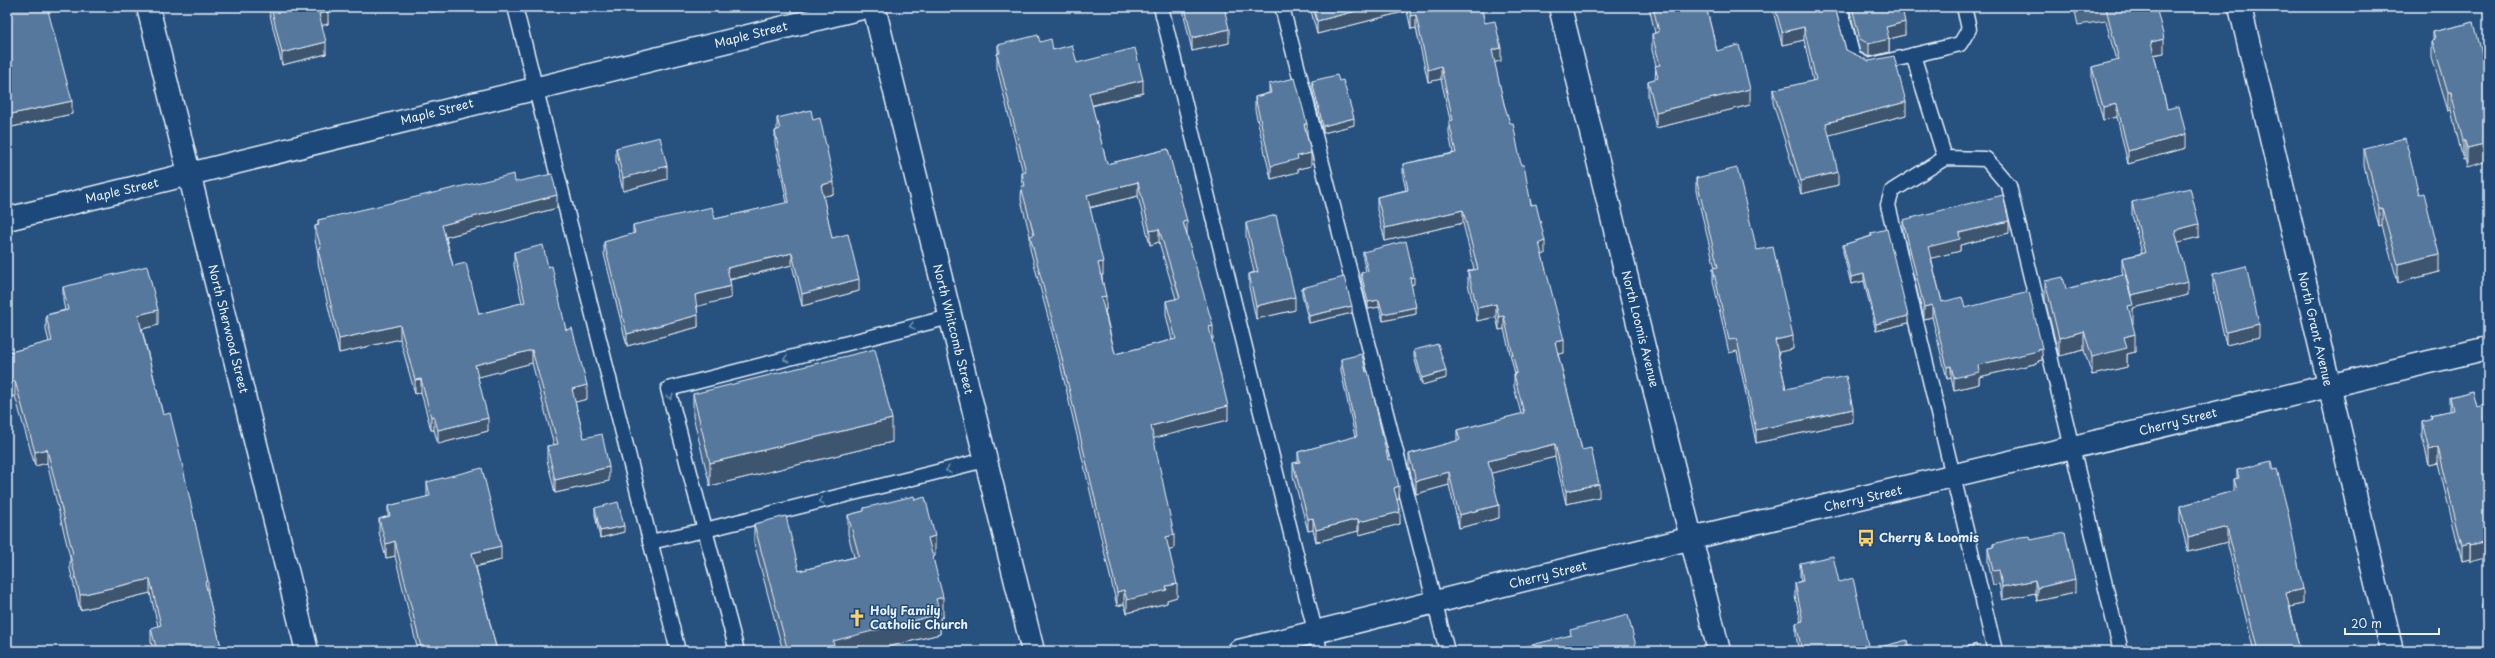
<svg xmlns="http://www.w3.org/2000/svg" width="2495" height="658" font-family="'Playpen Sans',sans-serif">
<rect width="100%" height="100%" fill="#27517f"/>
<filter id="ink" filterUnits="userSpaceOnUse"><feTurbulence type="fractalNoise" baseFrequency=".025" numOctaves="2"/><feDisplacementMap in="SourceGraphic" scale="8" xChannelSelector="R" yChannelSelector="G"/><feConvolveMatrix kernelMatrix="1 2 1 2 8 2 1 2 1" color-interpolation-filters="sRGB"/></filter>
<g filter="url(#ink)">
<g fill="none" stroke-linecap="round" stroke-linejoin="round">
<g stroke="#e8f1f8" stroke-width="17">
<g id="lane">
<polyline points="515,7 678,651"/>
<polyline points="1161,7 1320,651"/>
<polyline points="1282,7 1447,651"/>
<polyline points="1840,7 1853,58 1868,66 1960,44 1969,29 1964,7"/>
<polyline points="1913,55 1945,158"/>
<polyline points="950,317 668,389 705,530 985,460"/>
<polyline points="650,542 705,530 737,651"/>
<polyline points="1995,651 1888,205 1892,191 1945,158 1986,159 2009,186 2121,651"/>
</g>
</g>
<g stroke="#e8f1f8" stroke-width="25">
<g id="street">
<polyline points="148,7 307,651"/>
<polyline points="874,7 1033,651"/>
<polyline points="1560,7 1719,651"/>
<polyline points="2240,7 2392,651"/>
<polyline points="7,219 866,7"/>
</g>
</g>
<g stroke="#e8f1f8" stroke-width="25">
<polyline id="secondary" points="1239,651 1692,538 2488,348"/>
</g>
<use href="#lane" stroke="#1f4a7a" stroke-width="14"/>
<use href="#street" stroke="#1f4a7a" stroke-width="22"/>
<use href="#secondary" stroke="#1f4a7a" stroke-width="22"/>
</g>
<g fill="#4b6787" stroke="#e8f1f8" fill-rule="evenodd">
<polygon points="7,7 72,114 7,128"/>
<polygon points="268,7 326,7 328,24 322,25 326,54 282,65"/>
<polygon points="430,7 453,7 431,12"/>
<polygon points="1184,7 1224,7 1229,43 1192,51 1184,15"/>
<polygon points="1310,7 1481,7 1485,23 1501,61 1494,62 1504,104 1545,254 1542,255 1564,353 1558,354 1582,450 1599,497 1566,504 1555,457 1491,473 1499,518 1459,528 1449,485 1416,494 1409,467 1409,454 1457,441 1457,430 1521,414 1514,387 1514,374 1515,374 1504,329 1499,330 1496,317 1477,321 1468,284 1468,271 1474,269 1463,223 1385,241 1377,210 1377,197 1406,190 1403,177 1403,164 1453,153 1449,134 1449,121 1450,120 1441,79 1428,82 1416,28 1411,29 1407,11 1317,34"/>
<polygon points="1649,7 1706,7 1717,51 1750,105 1656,128 1648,97 1648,81 1655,79 1656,66 1652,50 1652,34 1655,33"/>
<polygon points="1772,7 1835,7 1846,50 1906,115 1829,135 1838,185 1801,194 1773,103 1773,90 1813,81 1804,40 1782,45"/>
<polygon points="1849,7 1902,7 1905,35 1889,39 1889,52 1869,57 1860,52"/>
<polygon points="2074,7 2156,7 2164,53 2154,55 2167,109 2186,148 2128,164 2117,117 2103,120 2092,80 2092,67 2116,61 2106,21 2078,25"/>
<polygon points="2474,22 2467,167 2465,159 2463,160 2451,110 2448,111 2432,58 2432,40 2433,39 2433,32"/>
<path d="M1040 42 1077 63 1143 93 1092 106 1107 164 1168 149 1187 235 1213 339 1212 340 1228 420 1153 438 1174 549 1169 550 1177 597 1167 600V603L1127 613 1124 604 1117 606 1059 359 1030 249V236L1021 200 1022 173H1023L997 68V54H998V45ZM1138 196 1150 245 1159 242 1176 299 1166 301V315L1172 340 1115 354 1105 310H1106L1102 276 1103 275 1090 208Z"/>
<polygon points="1312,81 1354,125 1323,133 1312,88"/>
<polygon points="1269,84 1307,136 1311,166 1298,169 1298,172 1271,179 1255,110 1255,97 1269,93"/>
<polygon points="777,118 813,120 834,194 823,196 832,238 859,291 802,306 792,265 730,280 731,298 697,306 698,327 627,346 604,254 604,242 633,234 633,225 715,219 787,203 775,143 775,131 777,130"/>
<polygon points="616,148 667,179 623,191 616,161"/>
<polygon points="2364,148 2419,194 2439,272 2398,283 2382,226 2379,227 2364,166"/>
<polygon points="1696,178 1757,250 1793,349 1778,352 1786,389 1853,422 1756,443 1737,351 1729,353 1713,281 1713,268 1715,268 1696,191"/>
<polygon points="515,182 557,208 446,237 453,266 479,314 522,303 514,266 514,252 548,267 566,330 587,399 575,402 584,438 609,481 555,493 547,460 547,446 554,445 532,363 478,377 488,431 438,444 434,430 431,430 421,392 415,394 400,339 339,353 318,263 318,253 315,240 315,226 318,225 318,220"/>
<polygon points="2132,202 2199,237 2178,242 2188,295 2133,308 2132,324 2135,352 2127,354 2127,367 2092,375 2084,350 2059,356 2045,300 2045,281 2066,289 2123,274 2122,271 2122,258 2142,253 2132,215"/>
<polygon points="1903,220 2009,233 1960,245 1960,251 1931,258 1942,302 1965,308 2042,360 2038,361 2038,363 1979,377 1979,384 1954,390 1951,378 1947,379 1932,317 1924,319 1903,232"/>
<polygon points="1246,223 1295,310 1256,319 1249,287 1249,274 1254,272 1246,236"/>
<polygon points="1871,233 1908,323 1876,331 1864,281 1851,284 1843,252 1843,245 1871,236"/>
<polygon points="1363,252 1414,284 1411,285 1416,314 1383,321 1379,307 1368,309 1361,280 1361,273 1366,272 1363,259"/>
<polygon points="2213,274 2259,337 2226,345 2213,287"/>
<polygon points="63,287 158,325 142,329 163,415 208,581 208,595 222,651 154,651 151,642 151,628 158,626 150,593 80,610 70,569 70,557 47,463 35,466 15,396 9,397 7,390 7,353 49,342 46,330 46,315 65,310 63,301"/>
<polygon points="1302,288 1352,313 1309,323 1302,295"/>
<polygon points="1414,350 1446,378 1422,385 1414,357"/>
<polygon points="1341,359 1388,460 1399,499 1397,499 1400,524 1359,535 1358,531 1316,542 1313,530 1308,531 1293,476 1293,463 1298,462 1298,452 1355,437 1341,371"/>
<polygon points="2473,391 2470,562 2470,559 2462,561 2438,463 2429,465 2422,436 2422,421 2431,419 2431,415 2450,411 2450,397"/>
<polygon points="693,394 892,442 710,486 693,416"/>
<polygon points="2237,470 2303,604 2290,607 2300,651 2254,651 2227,542 2188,552 2180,521 2180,506 2234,491 2234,479 2237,479"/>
<polygon points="427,482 501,560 476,567 497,651 418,651 395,556 386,558 379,533 379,519 388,516 388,506 427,497"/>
<polygon points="915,500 935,556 933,557 943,617 940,618 940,634 871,651 783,651 754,543 754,524 799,571 854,557 848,534 848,515 864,511 864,508"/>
<polygon points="595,508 624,532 600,538 595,515"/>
<polygon points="2031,540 2075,593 2037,601 2035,593 2002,600 1999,584 1993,585 1988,562 1988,548 1993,547 1993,544"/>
<polygon points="1800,563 1839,582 1869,650 1909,651 1799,651 1796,636 1796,623 1801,622 1795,596 1795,583 1801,581 1800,577"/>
<polygon points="2488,603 2488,637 2483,617 2483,604"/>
</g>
<g fill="#3d546e" stroke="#e8f1f8">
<polygon points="1372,7 1407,7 1407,11 1317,34 1317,21"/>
<polygon points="328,12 328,24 319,26 319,14"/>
<polygon points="1416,15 1416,28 1411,29 1411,16"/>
<polygon points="1905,22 1905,35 1889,39 1889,52 1869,57 1869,44 1886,27"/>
<polygon points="1804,27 1804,40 1782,45 1782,32"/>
<polygon points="1229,29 1229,43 1192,51 1192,38"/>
<polygon points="2164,39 2164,53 2151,55 2151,42"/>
<polygon points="326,42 326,54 282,65 282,53"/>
<polygon points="1501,48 1501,61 1492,63 1492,50"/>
<polygon points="1441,66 1441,79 1428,82 1428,70"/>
<polygon points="1143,80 1143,93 1089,106 1089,93"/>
<polygon points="1750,89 1750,105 1656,128 1656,112"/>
<polygon points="2448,92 2451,92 2451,110 2448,111"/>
<polygon points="72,101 72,114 7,128 7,115"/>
<polygon points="1906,102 1906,115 1826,136 1826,123"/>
<polygon points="2117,104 2117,117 2103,120 2103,107"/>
<polygon points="1354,118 1354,125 1323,133 1323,126"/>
<polygon points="1304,124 1307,124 1307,137"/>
<polygon points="2186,134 2186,148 2128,164 2128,151"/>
<polygon points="2463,141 2465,141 2465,159 2463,160"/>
<polygon points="2488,143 2488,161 2467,167 2467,148"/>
<polygon points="1311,153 1311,166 1298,169 1298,172 1271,179 1271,166 1297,156"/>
<polygon points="667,166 667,179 623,191 623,178"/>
<polygon points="1838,172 1838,185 1801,194 1801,181"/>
<polygon points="834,182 834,194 821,197 821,185"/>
<polygon points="1138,182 1138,196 1087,208 1087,195"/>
<polygon points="557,195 557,208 442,238 442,225"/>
<polygon points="2379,208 2382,208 2382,226 2379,227"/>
<polygon points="1463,210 1463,223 1385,241 1385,228"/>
<polygon points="1187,221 1187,235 1183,222"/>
<polygon points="2009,221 2009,233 1960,245 1960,251 1928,259 1928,247 1959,233"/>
<polygon points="2199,224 2199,237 2175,243 2175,230"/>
<polygon points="1159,229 1159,242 1150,245 1150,231"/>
<polygon points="1545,241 1545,254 1539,256 1539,243"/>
<polygon points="792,253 792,265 727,280 727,268"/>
<polygon points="2439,254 2439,272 2398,283 2398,264"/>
<polygon points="1103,262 1103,275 1098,276 1098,263"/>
<polygon points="1864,274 1864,281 1851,284 1851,277"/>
<polygon points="1414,277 1414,284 1410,285 1410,278"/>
<polygon points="859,279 859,291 802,306 802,294"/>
<polygon points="2188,282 2188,295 2133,308 2133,324 2128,325 2128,306 2131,305 2131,295"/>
<polygon points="731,286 731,298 695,307 695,295"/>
<polygon points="1106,296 1106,310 1101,311 1101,297"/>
<polygon points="1295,297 1295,310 1256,319 1256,306"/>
<polygon points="1379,300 1379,307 1368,309 1368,302"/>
<polygon points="1496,304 1496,317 1477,321 1477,308"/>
<polygon points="1932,305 1932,317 1924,319 1924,307"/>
<polygon points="1352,306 1352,313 1309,323 1309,316"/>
<polygon points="1416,307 1416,314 1383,321 1383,314"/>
<polygon points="158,310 158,325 138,330 138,315"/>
<polygon points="698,315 698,327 627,346 627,334"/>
<polygon points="1504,316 1504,329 1499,330 1499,317"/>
<polygon points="1908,316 1908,323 1876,331 1876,324"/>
<polygon points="2259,324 2259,337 2226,345 2226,332"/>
<polygon points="400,325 400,339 339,353 339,339"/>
<polygon points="1213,326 1213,339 1209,340 1209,327"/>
<polygon points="2084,331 2084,350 2059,356 2059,338"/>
<polygon points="2135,334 2135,352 2127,354 2127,367 2092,375 2092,357 2124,337"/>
<polygon points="1793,336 1793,349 1775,353 1775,340"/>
<polygon points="1564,340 1564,353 1555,355 1555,342"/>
<polygon points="2042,348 2042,360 2038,361 2038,363 1979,377 1979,384 1954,390 1954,378 1978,365"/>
<polygon points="532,350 532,363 475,378 475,365"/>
<polygon points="1951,366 1951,378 1947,379 1947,367"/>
<polygon points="1446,371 1446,378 1422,385 1422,378"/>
<polygon points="421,379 421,392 415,394 415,380"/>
<polygon points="15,381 15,396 9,397 9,383"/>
<polygon points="587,385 587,399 572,403 572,389"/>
<polygon points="1228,406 1228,420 1151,439 1151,426"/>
<polygon points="1853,409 1853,422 1756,443 1756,430"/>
<polygon points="434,416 434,430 431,430 431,417"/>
<polygon points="488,418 488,431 438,444 438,430"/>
<polygon points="892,419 892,442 710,486 710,463"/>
<polygon points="1555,444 1555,457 1488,474 1488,461"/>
<polygon points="2438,447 2438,463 2429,465 2429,450"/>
<polygon points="47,449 47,463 35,466 35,452"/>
<polygon points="609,467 609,481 555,493 555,480"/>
<polygon points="1449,472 1449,485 1416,494 1416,481"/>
<polygon points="1599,484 1599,497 1566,504 1566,491"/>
<polygon points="1399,486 1399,499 1394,500 1394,488"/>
<polygon points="1499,505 1499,518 1459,528 1459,515"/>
<polygon points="1400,512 1400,524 1359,535 1359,522"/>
<polygon points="1313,518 1313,530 1308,531 1308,519"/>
<polygon points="1358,519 1358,531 1316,542 1316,530"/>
<polygon points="624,526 624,532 600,538 600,531"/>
<polygon points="2227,527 2227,542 2188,552 2188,537"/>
<polygon points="1174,535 1174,549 1166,551 1166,537"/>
<polygon points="935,536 935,556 928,558 928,538"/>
<polygon points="395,541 395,556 386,558 386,544"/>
<polygon points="2488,542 2488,557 2470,562 2470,546"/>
<polygon points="2470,544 2470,559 2462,561 2462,546"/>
<polygon points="501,546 501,560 472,567 472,553"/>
<polygon points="150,579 150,593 80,610 80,595"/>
<polygon points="2075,579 2075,593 2037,601 2037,588"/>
<polygon points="2035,580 2035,593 2002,600 2002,587"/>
<polygon points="1177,584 1177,597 1167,600 1167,603 1127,613 1127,600 1166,586"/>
<polygon points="2303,589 2303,604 2286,608 2286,593"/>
<polygon points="1124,590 1124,604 1117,606 1117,592"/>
<polygon points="943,597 943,617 940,618 940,634 871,651 833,651 833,641 936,599"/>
</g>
<g fill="#57789d" stroke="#e8f1f8" fill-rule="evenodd">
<polygon points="7,7 47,7 72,101 7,115 7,87 10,87 7,76"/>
<polygon points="271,7 326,7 328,12 319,14 326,42 282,53"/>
<polygon points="1185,7 1224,7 1229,29 1192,38"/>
<polygon points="1313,7 1372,7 1317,21"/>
<polygon points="1409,7 1481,7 1485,23 1495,21 1501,48 1492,50 1504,104 1510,123 1513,123 1521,165 1524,165 1531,205 1536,204 1545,241 1539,243 1564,340 1555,342 1582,450 1591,448 1599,484 1566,491 1555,444 1488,461 1499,505 1459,515 1449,472 1416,481 1409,454 1460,440 1457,430 1524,413 1514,374 1517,373 1504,316 1499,317 1496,304 1477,308 1468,271 1478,269 1463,210 1385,228 1377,197 1408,190 1403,164 1456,153 1449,121 1453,120 1441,66 1428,70 1416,15 1411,16"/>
<polygon points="1653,7 1706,7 1717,51 1739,45 1750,89 1656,112 1648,81 1658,78 1655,66 1660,65 1652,34 1659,32"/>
<polygon points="1775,7 1835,7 1846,50 1869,61 1894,56 1906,102 1826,123 1838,172 1801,181 1773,90 1816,80 1804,27 1782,32"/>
<polygon points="1852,7 1902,7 1905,22 1886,27 1889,39 1869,44 1860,39"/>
<polygon points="2077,7 2156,7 2163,34 2164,39 2151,42 2167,109 2179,106 2186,134 2128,151 2117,104 2103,107 2092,67 2119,60 2106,8 2078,12"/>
<polygon points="2474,22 2488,78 2488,143 2467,148 2465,141 2463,141 2451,92 2448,92 2432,40 2435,39 2433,32"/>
<path d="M1038 35 1040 42 1051 39 1053 50 1072 45 1077 63 1135 48 1143 80 1089 93 1107 164 1168 149 1187 221 1183 222 1213 326 1209 327 1228 406 1151 426 1174 535 1166 537 1177 584 1166 586 1167 590 1127 600 1124 590 1117 592 1059 346 1030 236 1034 235 1021 186H1025L1022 173 1026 172 997 54 1000 53 998 45ZM1138 182 1150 231 1159 229 1180 298 1166 301 1176 339 1115 354 1101 297 1106 296 1098 263 1103 262 1087 195Z"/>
<polygon points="1337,75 1339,81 1343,80 1354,118 1323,126 1312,81"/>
<polygon points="1295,78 1307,124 1304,124 1311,153 1297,156 1298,159 1271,166 1255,97 1271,93 1269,84"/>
<polygon points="811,110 813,120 820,118 834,182 821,185 832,238 848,234 859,279 802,294 792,253 727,268 731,286 695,295 698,315 627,334 604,242 635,233 633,225 712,207 715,219 789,202 775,131 780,129 777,118"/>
<polygon points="660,137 667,166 623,178 616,148"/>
<polygon points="2405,138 2419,194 2424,193 2439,254 2398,264 2382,208 2379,208 2364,148"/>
<polygon points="1737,168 1757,250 1773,247 1793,336 1775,340 1786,389 1846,376 1853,409 1756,430 1737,339 1729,340 1713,268 1718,267 1696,178"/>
<polygon points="514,174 515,182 552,174 557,195 442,225 453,266 466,263 479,314 525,302 514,252 543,245 548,267 552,266 566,330 572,328 587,385 572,389 584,438 602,434 609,467 555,480 547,446 558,444 532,350 475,365 488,418 438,430 434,416 431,417 421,379 415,380 400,325 339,339 318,249 321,248 315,226 319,225 318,220"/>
<polygon points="2190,188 2199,224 2175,230 2188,282 2131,295 2122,258 2145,253 2132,202"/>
<polygon points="2003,195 2009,221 1959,233 1960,239 1928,247 1942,302 1962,297 1965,308 2029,292 2042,348 2037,349 2038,351 1978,365 1979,372 1954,378 1951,366 1947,367 1932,305 1924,307 1903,220"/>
<polygon points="1276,215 1295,297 1256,306 1249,274 1258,272 1246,223"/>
<polygon points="1887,229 1908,316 1876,324 1864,274 1851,277 1843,245 1872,236 1871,233"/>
<polygon points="1406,241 1414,277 1410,278 1416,307 1383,314 1379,300 1368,302 1361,273 1368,271 1363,252"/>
<polygon points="147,266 158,310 138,315 163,415 170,413 177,441 208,581 205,582 222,651 157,651 151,628 161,625 150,579 80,595 70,555 73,554 47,449 35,452 15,381 9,383 7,375 7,353 52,341 46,315 68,310 63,287"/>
<polygon points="2246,266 2259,324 2226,332 2213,274"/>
<polygon points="2125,274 2133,305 2128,306 2135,334 2124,337 2127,348 2092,357 2084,331 2059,338 2045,281 2063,277 2066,289"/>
<polygon points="1344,277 1352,306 1309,316 1302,288"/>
<polygon points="1438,344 1446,371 1422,378 1414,350"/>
<polygon points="875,349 892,419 710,463 693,394"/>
<polygon points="1362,354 1366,372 1368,371 1388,460 1392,459 1399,486 1394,488 1400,512 1359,522 1358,519 1316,530 1313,518 1308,519 1293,463 1300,462 1298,452 1357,436 1341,359"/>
<polygon points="2473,391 2477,407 2488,404 2488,542 2470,546 2470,544 2462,546 2438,447 2429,450 2422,421 2432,418 2431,415 2453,410 2450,397"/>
<polygon points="2271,461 2273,470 2277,469 2288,512 2303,589 2286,593 2300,651 2258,651 2227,527 2188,537 2180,506 2237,490 2234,479 2239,478 2237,470"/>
<polygon points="482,468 501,546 472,553 497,651 422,651 395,541 386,544 379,519 390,516 388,506 430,496 427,482"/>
<polygon points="914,496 915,500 925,497 935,536 928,538 943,597 936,599 940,614 833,641 835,651 788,651 754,524 786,516 799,571 859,556 848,515 864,511 864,508"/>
<polygon points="618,502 624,526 600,531 595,508"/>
<polygon points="2065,533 2075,579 2037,588 2035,580 2002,587 1999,570 1993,571 1988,548 1994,547 1993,544 2020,537 2030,536 2031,540"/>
<polygon points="1833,556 1839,582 1853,578 1869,650 1907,640 1909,651 1802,651 1796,623 1803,621 1795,583 1803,581 1800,563"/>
<polygon points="2488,603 2488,624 2483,604"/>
<polygon points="1628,615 1637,650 1635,651 1525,651 1524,647 1571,635 1570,630"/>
<polygon points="1976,644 1978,651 1953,651"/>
<polygon points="636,646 637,651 616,651"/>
<polygon points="107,648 108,651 94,651"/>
<polygon points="2023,648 2023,651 2011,651"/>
</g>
<defs><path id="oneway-chevron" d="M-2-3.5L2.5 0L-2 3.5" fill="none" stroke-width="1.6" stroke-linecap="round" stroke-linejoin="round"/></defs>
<g stroke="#6f8dac">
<use href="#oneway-chevron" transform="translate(912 326) rotate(165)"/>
<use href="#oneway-chevron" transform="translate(786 359) rotate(166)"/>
<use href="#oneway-chevron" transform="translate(670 397) rotate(75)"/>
<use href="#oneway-chevron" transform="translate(948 470) rotate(166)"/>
<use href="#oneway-chevron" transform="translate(821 501) rotate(166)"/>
</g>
</g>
<defs>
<g id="bus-bare" transform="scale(1.38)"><path d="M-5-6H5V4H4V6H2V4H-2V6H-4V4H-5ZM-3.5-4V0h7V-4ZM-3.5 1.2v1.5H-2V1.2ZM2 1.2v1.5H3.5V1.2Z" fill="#ffd166" stroke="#1f4a7a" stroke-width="2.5" paint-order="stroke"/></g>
<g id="church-bare" transform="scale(1.38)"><path d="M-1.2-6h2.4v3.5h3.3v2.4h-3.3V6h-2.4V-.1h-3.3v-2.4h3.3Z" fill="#ffd166" stroke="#1f4a7a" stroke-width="2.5" paint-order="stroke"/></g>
</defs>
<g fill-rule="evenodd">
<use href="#bus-bare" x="1866" y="538"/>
<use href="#church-bare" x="857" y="618"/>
</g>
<g text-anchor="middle" stroke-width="3" stroke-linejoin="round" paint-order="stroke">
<g font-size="12" fill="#e8f1f8" stroke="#1f4a7a">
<text transform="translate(751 35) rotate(-14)" y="4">Maple Street</text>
<text transform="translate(437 112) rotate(-14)" y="4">Maple Street</text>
<text transform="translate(122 191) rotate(-13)" y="4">Maple Street</text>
<text transform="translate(228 329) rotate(76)" y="4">North Sherwood Street</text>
<text transform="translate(953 329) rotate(76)" y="4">North Whitcomb Street</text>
<text transform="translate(1640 329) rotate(76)" y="4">North Loomis Avenue</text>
<text transform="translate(2315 329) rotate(77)" y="4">North Grant Avenue</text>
<text transform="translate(2178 422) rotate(-14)" y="4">Cherry Street</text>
<text transform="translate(1863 499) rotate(-13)" y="4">Cherry Street</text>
<text transform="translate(1548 575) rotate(-14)" y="4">Cherry Street</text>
</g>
<g font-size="12" font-weight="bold" fill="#e8f1f8" stroke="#1f4a7a" text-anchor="start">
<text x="1879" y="542">Cherry &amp; Loomis</text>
<text x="870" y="615">Holy Family<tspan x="870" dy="14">Catholic Church</tspan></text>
</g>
</g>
<rect width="2495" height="658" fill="none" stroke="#1f4a7a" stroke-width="24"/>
<rect x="12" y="12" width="2471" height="634" fill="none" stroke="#e8f1f8" stroke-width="1.5" filter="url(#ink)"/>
<path d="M2345 628v6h94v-6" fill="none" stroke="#e8f1f8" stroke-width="2"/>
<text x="2351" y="628" font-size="12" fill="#e8f1f8" stroke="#1f4a7a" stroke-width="3" paint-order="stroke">20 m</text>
</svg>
